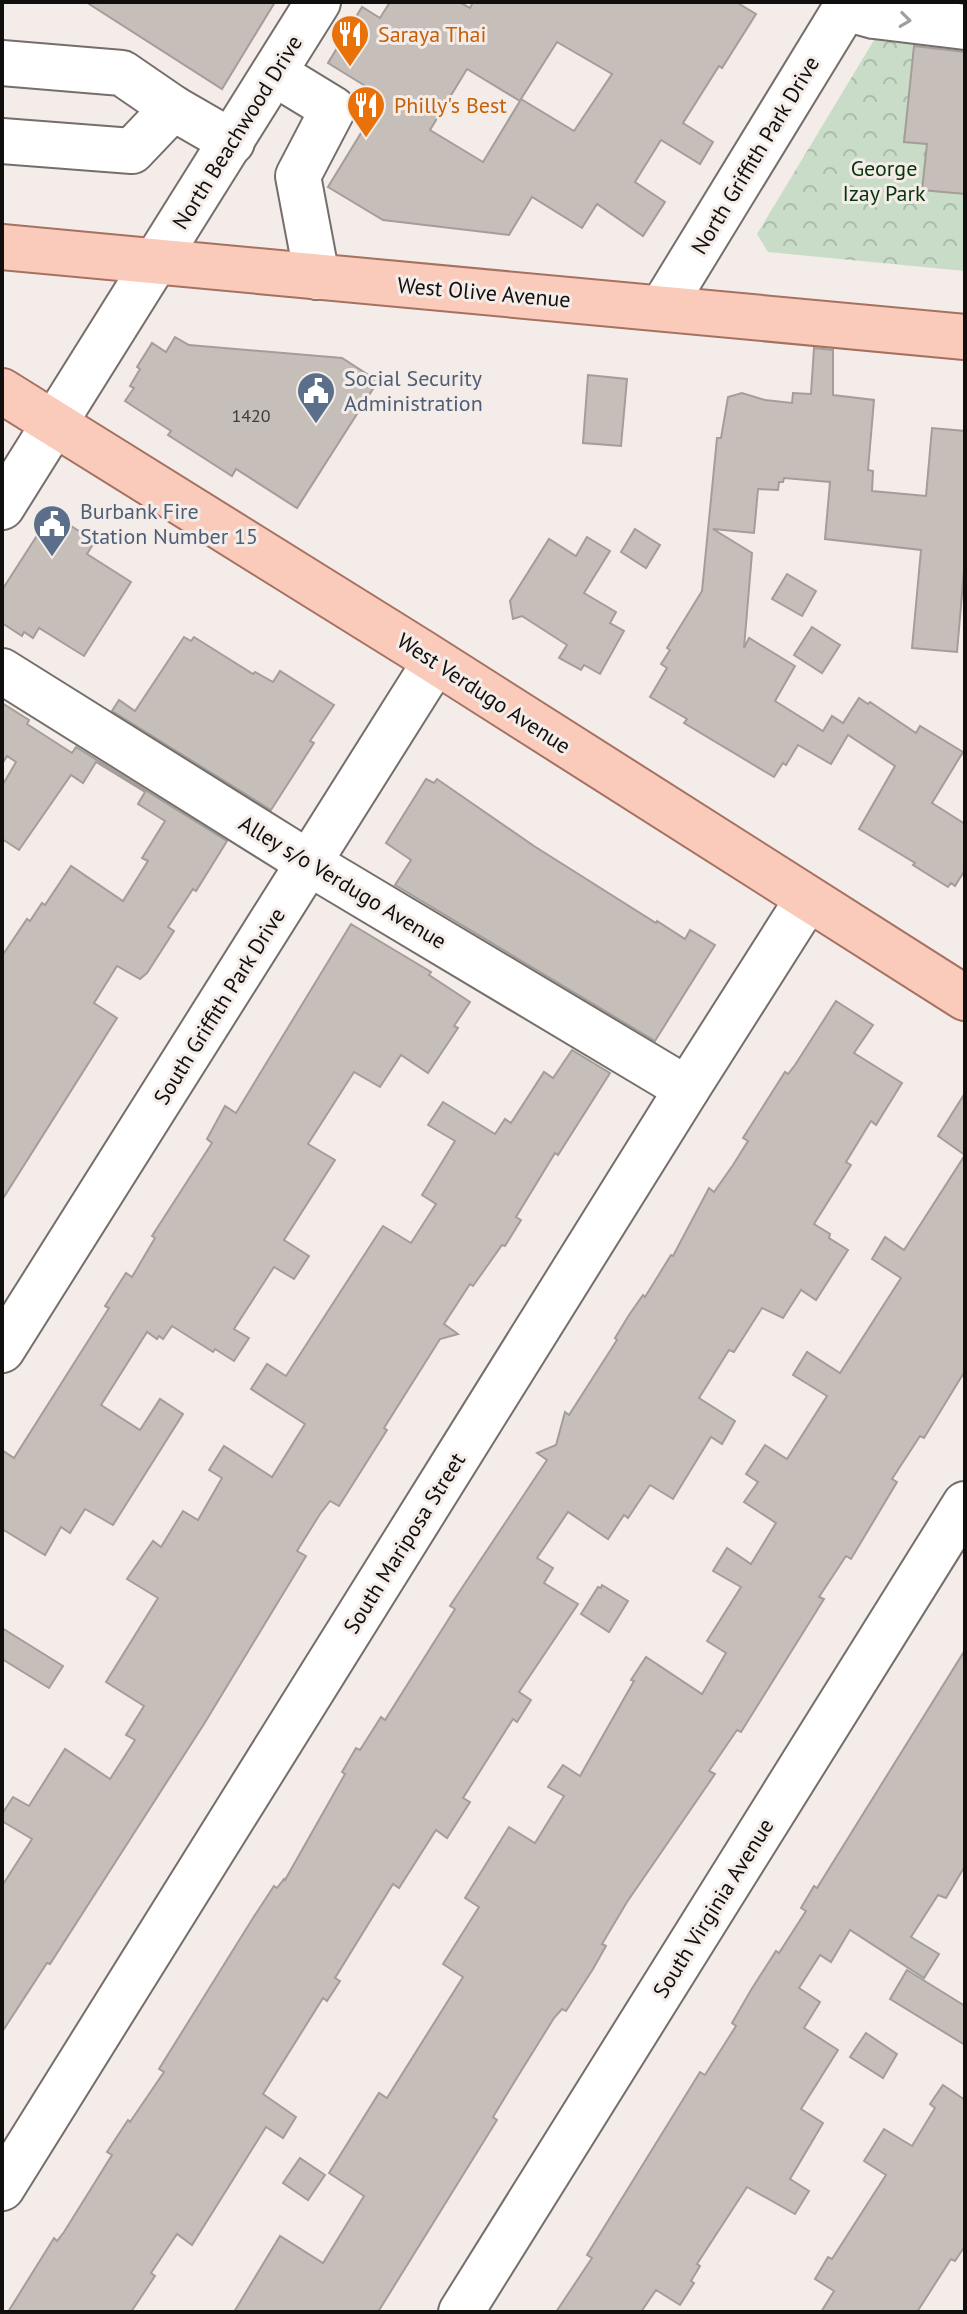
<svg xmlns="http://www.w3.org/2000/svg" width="967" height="2314" font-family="'PT Sans',sans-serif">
<defs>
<pattern id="forest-crowns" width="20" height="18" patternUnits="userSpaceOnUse" patternTransform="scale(2)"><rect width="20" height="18" fill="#c8dcc7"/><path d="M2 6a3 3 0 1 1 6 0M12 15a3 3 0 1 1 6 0" fill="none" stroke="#abbcaa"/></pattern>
</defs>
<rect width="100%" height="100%" fill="#f4ece8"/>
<polygon fill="url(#forest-crowns)" points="897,2 965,2 965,271 768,252 757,234"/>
<g fill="#c5beb9" stroke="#a49d99" stroke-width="2" fill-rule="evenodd">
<polygon points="86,2 275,2 222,89"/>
<path d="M390 2H459L470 8 473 2H736L756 14 722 68 719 66 683 123 713 142 700 164 661 140 635 182 665 202 643 236 597 204 582 228 532 197 509 235 383 220 328 187 383 97 328 63 362 7 380 18ZM557 42 612 74 574 131 521 99ZM467 69 520 101 483 162 430 130Z"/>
<polygon points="914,46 965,52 965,194 922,190 927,144 904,142"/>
<polygon points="175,337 189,345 342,358 378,381 297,508 236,469 232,476 168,435 171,431 125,401 134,388 130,386 140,369 137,367 152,343 166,352"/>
<polygon points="814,348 833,350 833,395 874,400 868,470 873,471 872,491 926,496 932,428 965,431 965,559 957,652 912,648 921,550 825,539 830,482 784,478 783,482 779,482 778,490 758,489 754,533 713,529 752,553 744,648 749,638 795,666 775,701 823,731 832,716 843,723 859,698 868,704 870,702 916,733 920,726 963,752 932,803 965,824 965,870 955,886 951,883 948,887 913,865 915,863 859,829 895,766 848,735 831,764 798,745 786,765 783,763 774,777 684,723 687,719 650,697 667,668 661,664 670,650 667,648 702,591 717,438 721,438 728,397 742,393 765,400 792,403 793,393 811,394"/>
<polygon points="588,375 627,379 621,446 583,443"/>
<polygon points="55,516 95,541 87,554 131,582 84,656 39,628 33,638 24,632 22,636 2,623 2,590 38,534 42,536"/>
<polygon points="635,529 660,545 646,568 621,552"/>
<polygon points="587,537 610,551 584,593 616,612 610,623 624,631 600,674 584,665 581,670 559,658 567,645 522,616 513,619 510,601 549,539 576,556"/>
<polygon points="787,574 816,591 802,616 772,599"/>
<polygon points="812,627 840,645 822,673 794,655"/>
<polygon points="184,637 191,641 194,637 253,674 255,672 273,682 280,671 334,705 310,741 314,743 271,810 112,711 119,700 135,711"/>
<polygon points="2,703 29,720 27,724 72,753 76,747 227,841 196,891 193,889 168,927 174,931 147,973 140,979 117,966 94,1003 117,1018 2,1200 2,956 27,919 30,921 42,903 45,905 71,866 123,901 148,861 142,858 165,821 138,804 145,792 96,762 83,783 71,775 19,850 2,839 2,786 16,762 7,756 2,764"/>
<polygon points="426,779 434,783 437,779 534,846 656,923 657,921 685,939 690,930 715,945 655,1041 395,885 411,860 386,843"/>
<polygon points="351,924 431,972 429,975 470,1002 454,1026 458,1028 428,1073 401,1055 380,1087 354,1072 308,1144 335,1160 284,1240 309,1256 294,1279 274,1267 234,1329 249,1338 234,1361 215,1349 213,1352 172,1326 163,1339 159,1336 157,1339 147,1332 101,1405 140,1430 160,1399 183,1414 113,1525 85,1509 70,1533 61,1527 45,1555 2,1529 2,1450 14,1458 109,1308 105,1306 126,1273 132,1277 155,1238 152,1236 212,1143 207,1139 225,1106 236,1113"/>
<polygon points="836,1001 873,1025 854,1053 902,1083 876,1125 871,1121 846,1162 851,1165 814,1224 830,1234 829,1238 848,1250 816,1300 801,1290 783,1318 762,1308 734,1352 729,1350 699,1398 735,1421 722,1444 711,1437 673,1499 650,1485 628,1518 624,1515 608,1539 568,1512 537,1558 553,1568 544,1583 578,1604 519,1692 531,1700 517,1722 513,1719 463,1798 470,1802 447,1838 436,1830 399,1888 393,1884 335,1978 340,1981 327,2001 323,1998 263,2094 296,2117 283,2138 266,2127 192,2245 177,2234 151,2273 155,2276 131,2312 8,2312 54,2238 57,2241 64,2232 112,2155 107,2152 128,2120 130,2122 164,2072 159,2069 253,1918 274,1886 277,1888 284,1879 285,1880 345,1774 342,1772 356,1748 360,1750 381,1717 385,1720 455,1609 450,1606 547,1460 537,1453 556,1445 565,1412 569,1415 617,1340 615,1338 629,1315 643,1295 645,1297 671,1255 673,1256 709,1188 714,1192 733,1165 748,1141 743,1138 785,1072 788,1074 795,1065"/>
<polygon points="572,1050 610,1073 558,1155 555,1153 516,1217 521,1220 505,1246 502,1245 473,1286 470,1284 444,1324 458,1334 440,1339 384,1428 387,1430 339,1506 330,1501 320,1514 297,1551 306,1556 204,1724 50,1964 47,1963 2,2032 2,1886 32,1839 2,1821 2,1814 13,1797 29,1806 65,1749 110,1779 135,1740 126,1735 144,1706 106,1682 158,1598 127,1579 153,1541 161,1547 183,1511 198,1520 222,1478 209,1470 224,1446 272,1477 305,1424 251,1389 267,1364 286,1376 383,1226 411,1243 436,1204 422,1195 455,1141 428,1125 443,1102 495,1134 505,1119 511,1123 544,1072 553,1078"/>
<polygon points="965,1093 965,1155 938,1136"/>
<polygon points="965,1155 965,1371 924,1438 920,1436 892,1479 897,1482 851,1559 846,1556 819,1597 824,1599 741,1732 737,1730 709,1771 715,1774 627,1902 602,1944 606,1946 593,1969 566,2011 562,2009 554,2018 518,2076 493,2117 497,2120 378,2312 234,2312 280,2236 323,2263 364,2196 329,2173 379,2093 387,2098 463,1977 443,1964 479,1907 465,1898 509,1827 535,1843 564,1796 548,1787 563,1765 580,1776 634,1681 631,1680 646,1657 702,1694 726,1653 707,1641 741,1587 713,1571 727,1548 751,1564 776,1523 744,1502 758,1482 746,1474 765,1445 787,1459 827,1396 793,1375 807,1352 840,1373 901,1278 872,1259 885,1237 904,1250"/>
<polygon points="602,1585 628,1601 609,1632 581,1614 598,1587 601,1588"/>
<polygon points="2,1628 63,1666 49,1688 2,1659"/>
<polygon points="965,1650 965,1866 946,1898 938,1895 911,1937 939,1954 924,1978 850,1930 831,1962 820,1955 799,1988 820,2002 804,2028 838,2050 801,2109 823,2123 790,2179 809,2191 795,2214 747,2187 697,2264 700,2266 691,2281 694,2283 680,2305 656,2290 641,2312 556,2312 592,2258 587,2255 700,2072 705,2075 736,2026 732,2023 751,1990 776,1951 779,1953 806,1911 801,1908 814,1886 817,1888"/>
<polygon points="907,1970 965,2006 965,2045 890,1999"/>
<polygon points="866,2033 897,2054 883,2078 850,2057"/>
<polygon points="943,2085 965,2100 965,2246 955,2261 951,2259 917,2312 821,2312 834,2291 815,2279 828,2257 832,2259 886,2175 864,2161 884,2129 912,2146 935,2108 930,2104"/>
<polygon points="300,2158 325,2175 308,2200 283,2183"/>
</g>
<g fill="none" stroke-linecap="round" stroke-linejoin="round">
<g stroke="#756e6a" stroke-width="48">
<g id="minor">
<polyline points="845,8 874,16 965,27"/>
<polyline points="2,63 122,73 173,108 232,142"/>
<polyline points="274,73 333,109 298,176 317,277"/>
<polyline points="2,141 132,151 173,108"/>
<polyline points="662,308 849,2"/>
<polyline points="2,507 318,2"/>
<polyline points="2,671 309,863 687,1089"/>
<polyline points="2,1350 435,662"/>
<polyline points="2,2188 687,1089 807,900"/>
<polyline points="461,2312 965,1504"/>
</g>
</g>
<g stroke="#a67160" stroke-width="48">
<g id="major">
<polyline points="2,247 965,337"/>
<polyline points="2,391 421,652 965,998"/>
</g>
</g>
<use href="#minor" stroke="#fff" stroke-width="44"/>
<use href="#major" stroke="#facaba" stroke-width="44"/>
</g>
<defs><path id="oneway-chevron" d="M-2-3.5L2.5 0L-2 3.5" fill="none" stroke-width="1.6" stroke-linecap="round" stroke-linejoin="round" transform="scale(2)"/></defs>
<use stroke="#a09f9e" href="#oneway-chevron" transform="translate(905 20) rotate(7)"/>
<defs>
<g id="restaurant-pin" transform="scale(2)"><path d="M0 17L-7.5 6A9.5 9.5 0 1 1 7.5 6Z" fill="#e8710a" stroke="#f4ece8"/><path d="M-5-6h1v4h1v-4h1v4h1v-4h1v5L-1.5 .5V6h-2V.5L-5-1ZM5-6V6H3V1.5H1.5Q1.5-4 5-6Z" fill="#fff"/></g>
<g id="civic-pin" transform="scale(2)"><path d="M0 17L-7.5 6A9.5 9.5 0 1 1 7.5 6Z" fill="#5c6f8a" stroke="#f4ece8"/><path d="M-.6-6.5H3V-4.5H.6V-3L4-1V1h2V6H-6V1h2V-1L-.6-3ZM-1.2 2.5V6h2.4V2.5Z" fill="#fff"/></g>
</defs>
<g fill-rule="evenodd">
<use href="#restaurant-pin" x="350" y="34"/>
<use href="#restaurant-pin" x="366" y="105"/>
<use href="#civic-pin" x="316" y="391"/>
<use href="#civic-pin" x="52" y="524"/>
</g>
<g text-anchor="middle" stroke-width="6" stroke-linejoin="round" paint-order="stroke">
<g font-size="18" fill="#3e3b38">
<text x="251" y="422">1420</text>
</g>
<g font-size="22" fill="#c56008" stroke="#f4ece8" text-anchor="start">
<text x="378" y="42">Saraya Thai</text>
<text x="394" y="113">Philly's Best</text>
</g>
<g font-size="22" fill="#110f0d" stroke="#f4ece8">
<text transform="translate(237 132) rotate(-58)" y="8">North Beachwood Drive</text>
<text transform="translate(755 155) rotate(-59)" y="8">North Griffith Park Drive</text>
<text transform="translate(484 292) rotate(5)" y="8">West Olive Avenue</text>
<text transform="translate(484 693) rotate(33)" y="8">West Verdugo Avenue</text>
<text transform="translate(343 882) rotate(31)" y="8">Alley s/o Verdugo Avenue</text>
<text transform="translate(219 1006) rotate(-58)" y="8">South Griffith Park Drive</text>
<text transform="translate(404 1543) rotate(-58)" y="8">South Mariposa Street</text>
<text transform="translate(713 1908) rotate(-58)" y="8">South Virginia Avenue</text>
</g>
<g font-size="22" fill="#07350b" stroke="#f4ece8">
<text x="884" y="176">George<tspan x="884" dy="25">Izay Park</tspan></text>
</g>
<g font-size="22" fill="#4e5e75" stroke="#f4ece8" text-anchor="start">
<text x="344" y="386">Social Security<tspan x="344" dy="25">Administration</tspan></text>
<text x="80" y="519">Burbank Fire<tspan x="80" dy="25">Station Number 15</tspan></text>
</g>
</g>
<rect width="967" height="2314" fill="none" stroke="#110f0d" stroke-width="8"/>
</svg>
